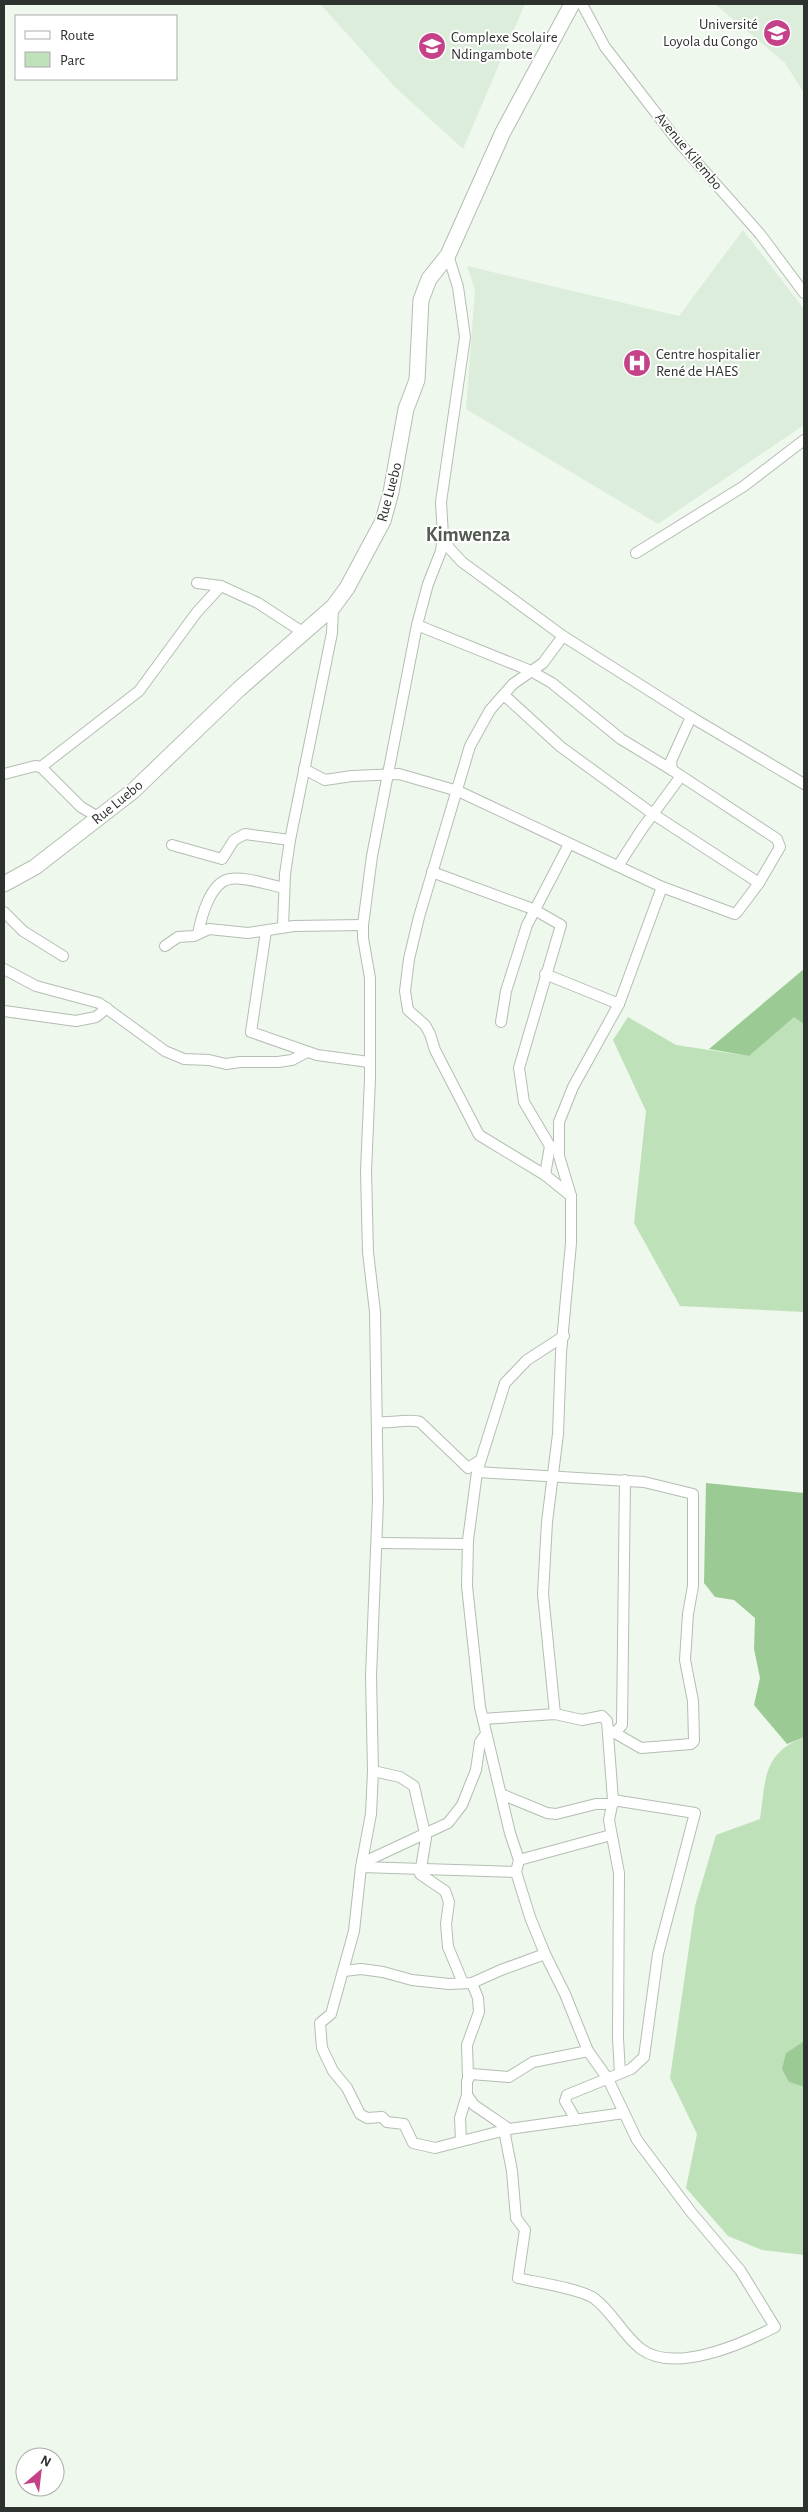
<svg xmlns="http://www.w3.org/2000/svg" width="808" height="2512" font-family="'Alegreya Sans',sans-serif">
<rect width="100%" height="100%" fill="#eef8ec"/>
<g fill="#ddeddb">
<polygon points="320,4 525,4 463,149 396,88"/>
<polygon points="715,4 804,4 804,93 785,63"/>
<polygon points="743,230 804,309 804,425 658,524 466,409 475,290 467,266 679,316"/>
</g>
<g fill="#bfe1b9">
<polygon points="794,1016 804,1024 804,1312 680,1306 634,1223 646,1111 613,1040 628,1017 676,1045 749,1056"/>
<path d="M804 1737V2041L786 2053 802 2086H804V2255L762 2250 728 2236 686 2188 697 2134 670 2078 695 1906 716 1835 760 1819C766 1779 762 1754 804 1737Z"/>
</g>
<g fill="#9bca94">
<polygon points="804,969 804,1024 794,1017 749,1056 709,1049"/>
<polygon points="706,1483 804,1493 804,1737 787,1744 754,1705 760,1678 754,1649 755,1618 734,1600 715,1597 704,1583"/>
<polygon points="804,2041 804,2086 802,2086 789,2082 782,2069 786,2053"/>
</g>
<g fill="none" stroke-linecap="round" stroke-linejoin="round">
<g stroke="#b4beb3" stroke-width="12">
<g id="street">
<polyline points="582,4 605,47 676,139 760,234 804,293"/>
<polyline points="448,255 458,287 465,337 441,502 443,536 441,551 428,584 417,625 372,856 363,925 363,938 370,978 370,1079 366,1171 368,1252 375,1312 378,1500 371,1676 373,1771 371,1814 361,1867 354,1931 331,2014 320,2023 322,2048 333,2071 347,2088 360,2114 367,2118 382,2117 387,2122 404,2124 413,2143 435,2148 509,2129 624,2113"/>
<polyline points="443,536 450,549 462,562 563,636 691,717 804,784"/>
<polyline points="636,553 744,486 804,440"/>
<polyline points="197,583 221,586 258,603 304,633"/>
<polyline points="563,636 543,663 513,684 490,710 470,746 419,917 409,959 405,991 408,1010 425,1025 430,1034 435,1050 479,1135 545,1175 571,1196"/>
<polyline points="504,695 561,747 653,814 759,883"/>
<polyline points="41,767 139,691 197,612 221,586"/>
<polyline points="304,769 325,780 352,776 399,774 458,791 662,887 735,914 738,911 759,883 780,847 777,839 672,770 621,739 552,683 531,671 417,625"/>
<polyline points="672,770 671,761 691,717"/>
<polyline points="4,774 35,766 41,767 81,807 98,817"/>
<polyline points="172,845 222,859 234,840 245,834 290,840"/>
<polyline points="618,866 642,829 681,776"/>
<polyline points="432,872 533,909 561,925 519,1068 524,1102 550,1146 545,1175"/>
<polyline points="4,912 23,931 63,956"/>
<polyline points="283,927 285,874 290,840 332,633 333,607"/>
<polyline points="266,931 251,1032 317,1055 369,1062"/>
<path d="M198 934C201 918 210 882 230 879 243 876 270 885 284 888"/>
<polyline points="165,946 178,937 194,936 209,929 248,933 294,926 363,925"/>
<polyline points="4,969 36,986 99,1003 165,1051 184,1059 209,1060 226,1064 240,1062 278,1062 292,1060 307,1052"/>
<polyline points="545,974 619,1004"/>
<polyline points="4,1011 76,1021 96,1017 107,1008"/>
<polyline points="501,1022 506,991 527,925 569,844"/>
<path d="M377 1422C391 1424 407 1418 420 1422L468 1468 479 1461"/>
<polyline points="477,1472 644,1482 693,1494 693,1586 688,1614 685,1660 693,1701 694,1741 691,1744 641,1748 615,1733"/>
<polyline points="378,1543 467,1544"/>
<polyline points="555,1714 543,1594 547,1522 558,1434 561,1353 571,1243 571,1196 559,1156 559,1122 573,1087 619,1004 662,887"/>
<polyline points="483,1719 555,1714 582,1720 602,1716 607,1721 613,1800 609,1820 619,1873 618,2038 620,2073"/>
<polyline points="609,1730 615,1733 622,1725 625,1480"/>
<polyline points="373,1771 400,1777 414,1786 426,1838 420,1874 445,1891 449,1902 446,1924 448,1947 463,1983"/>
<polyline points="501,1794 547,1813 556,1814 596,1804 613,1804"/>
<polyline points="519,1860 611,1835"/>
<polyline points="362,1863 448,1823 462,1805 476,1770 480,1742 486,1734"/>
<polyline points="361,1867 516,1872"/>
<polyline points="344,1971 361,1969 383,1972 412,1980 449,1984 472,1983 501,1970 545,1954"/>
<polyline points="468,2077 467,2045 479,2012 478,1998 472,1983"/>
<polyline points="467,2095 474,2105 509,2129"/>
<polyline points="576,2120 565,2101 567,2095 631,2069 644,2057 658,1954 695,1813 613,1800"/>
<path d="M504 2130 512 2171 516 2218 525 2230 518 2278C535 2282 583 2289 595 2299 613 2313 623 2335 641 2349 675 2374 742 2344 775 2327L740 2270 691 2212 637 2140 608 2079 588 2051 565 1994 545 1954 530 1917 516 1872 519 1860 510 1833 480 1707 467 1586 468 1540 477 1472 505 1383 527 1360 564 1336"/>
<polyline points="461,2141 460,2118 467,2095 467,2081 471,2074 509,2077 533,2062 588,2051"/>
</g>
</g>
<g stroke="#b4beb3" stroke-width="17">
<polyline id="secondary" points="4,884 35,867 133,791 239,689 333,607 347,588 383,521 391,492 406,409 417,380 421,300 429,279 448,255 503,132 572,4"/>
</g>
<use href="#street" stroke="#fff" stroke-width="10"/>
<use href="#secondary" stroke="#fff" stroke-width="15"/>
</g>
<defs>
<g id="university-disc" transform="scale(1.4375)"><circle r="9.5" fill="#c54288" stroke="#fff"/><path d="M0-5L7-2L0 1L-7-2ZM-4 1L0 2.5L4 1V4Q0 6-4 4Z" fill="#fff"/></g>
<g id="school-disc" transform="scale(1.4375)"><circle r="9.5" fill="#c54288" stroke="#fff"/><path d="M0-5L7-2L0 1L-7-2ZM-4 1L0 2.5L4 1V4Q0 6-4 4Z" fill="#fff"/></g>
<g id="hospital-disc" transform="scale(1.4375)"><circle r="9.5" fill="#c54288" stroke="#fff"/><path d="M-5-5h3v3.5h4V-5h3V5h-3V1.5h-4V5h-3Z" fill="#fff"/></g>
</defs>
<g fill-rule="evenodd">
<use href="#university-disc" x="777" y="33"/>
<use href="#school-disc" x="432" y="46"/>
<use href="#hospital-disc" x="637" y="363"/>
</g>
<g text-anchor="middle" stroke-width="4" stroke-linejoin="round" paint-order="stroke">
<g font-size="15" fill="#2e322e" stroke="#fff" text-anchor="start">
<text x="758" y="29" text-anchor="end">Université<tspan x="758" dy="17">Loyola du Congo</tspan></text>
<text x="451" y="42">Complexe Scolaire<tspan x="451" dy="17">Ndingambote</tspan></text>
<text x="656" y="359">Centre hospitalier<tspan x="656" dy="17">René de HAES</tspan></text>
</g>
<g font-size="15" fill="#2e322e" stroke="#fff">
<text transform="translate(689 151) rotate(50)" y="5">Avenue Kilembo</text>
<text transform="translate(389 492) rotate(-75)" y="5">Rue Luebo</text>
<text transform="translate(117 802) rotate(-39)" y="5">Rue Luebo</text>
</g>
<g font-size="20" font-weight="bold" fill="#525b50" stroke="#fff">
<text x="468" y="541">Kimwenza</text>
</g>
</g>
<rect width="808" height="2512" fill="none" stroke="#2e322e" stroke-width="10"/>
<rect x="15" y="15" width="162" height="65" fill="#ffffff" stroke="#abadab"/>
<rect x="25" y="31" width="25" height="8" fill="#ffffff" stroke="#abadab"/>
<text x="60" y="40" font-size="15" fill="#2e322e">Route</text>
<rect x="25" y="52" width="25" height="15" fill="#bfe1b9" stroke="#abadab"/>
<text x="60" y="65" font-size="15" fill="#2e322e">Parc</text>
<g transform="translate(40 2472) rotate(28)"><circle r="24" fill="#ffffff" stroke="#abadab"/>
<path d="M0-4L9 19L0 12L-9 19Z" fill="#c54288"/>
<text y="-8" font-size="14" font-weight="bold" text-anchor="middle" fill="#2e322e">N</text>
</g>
</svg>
